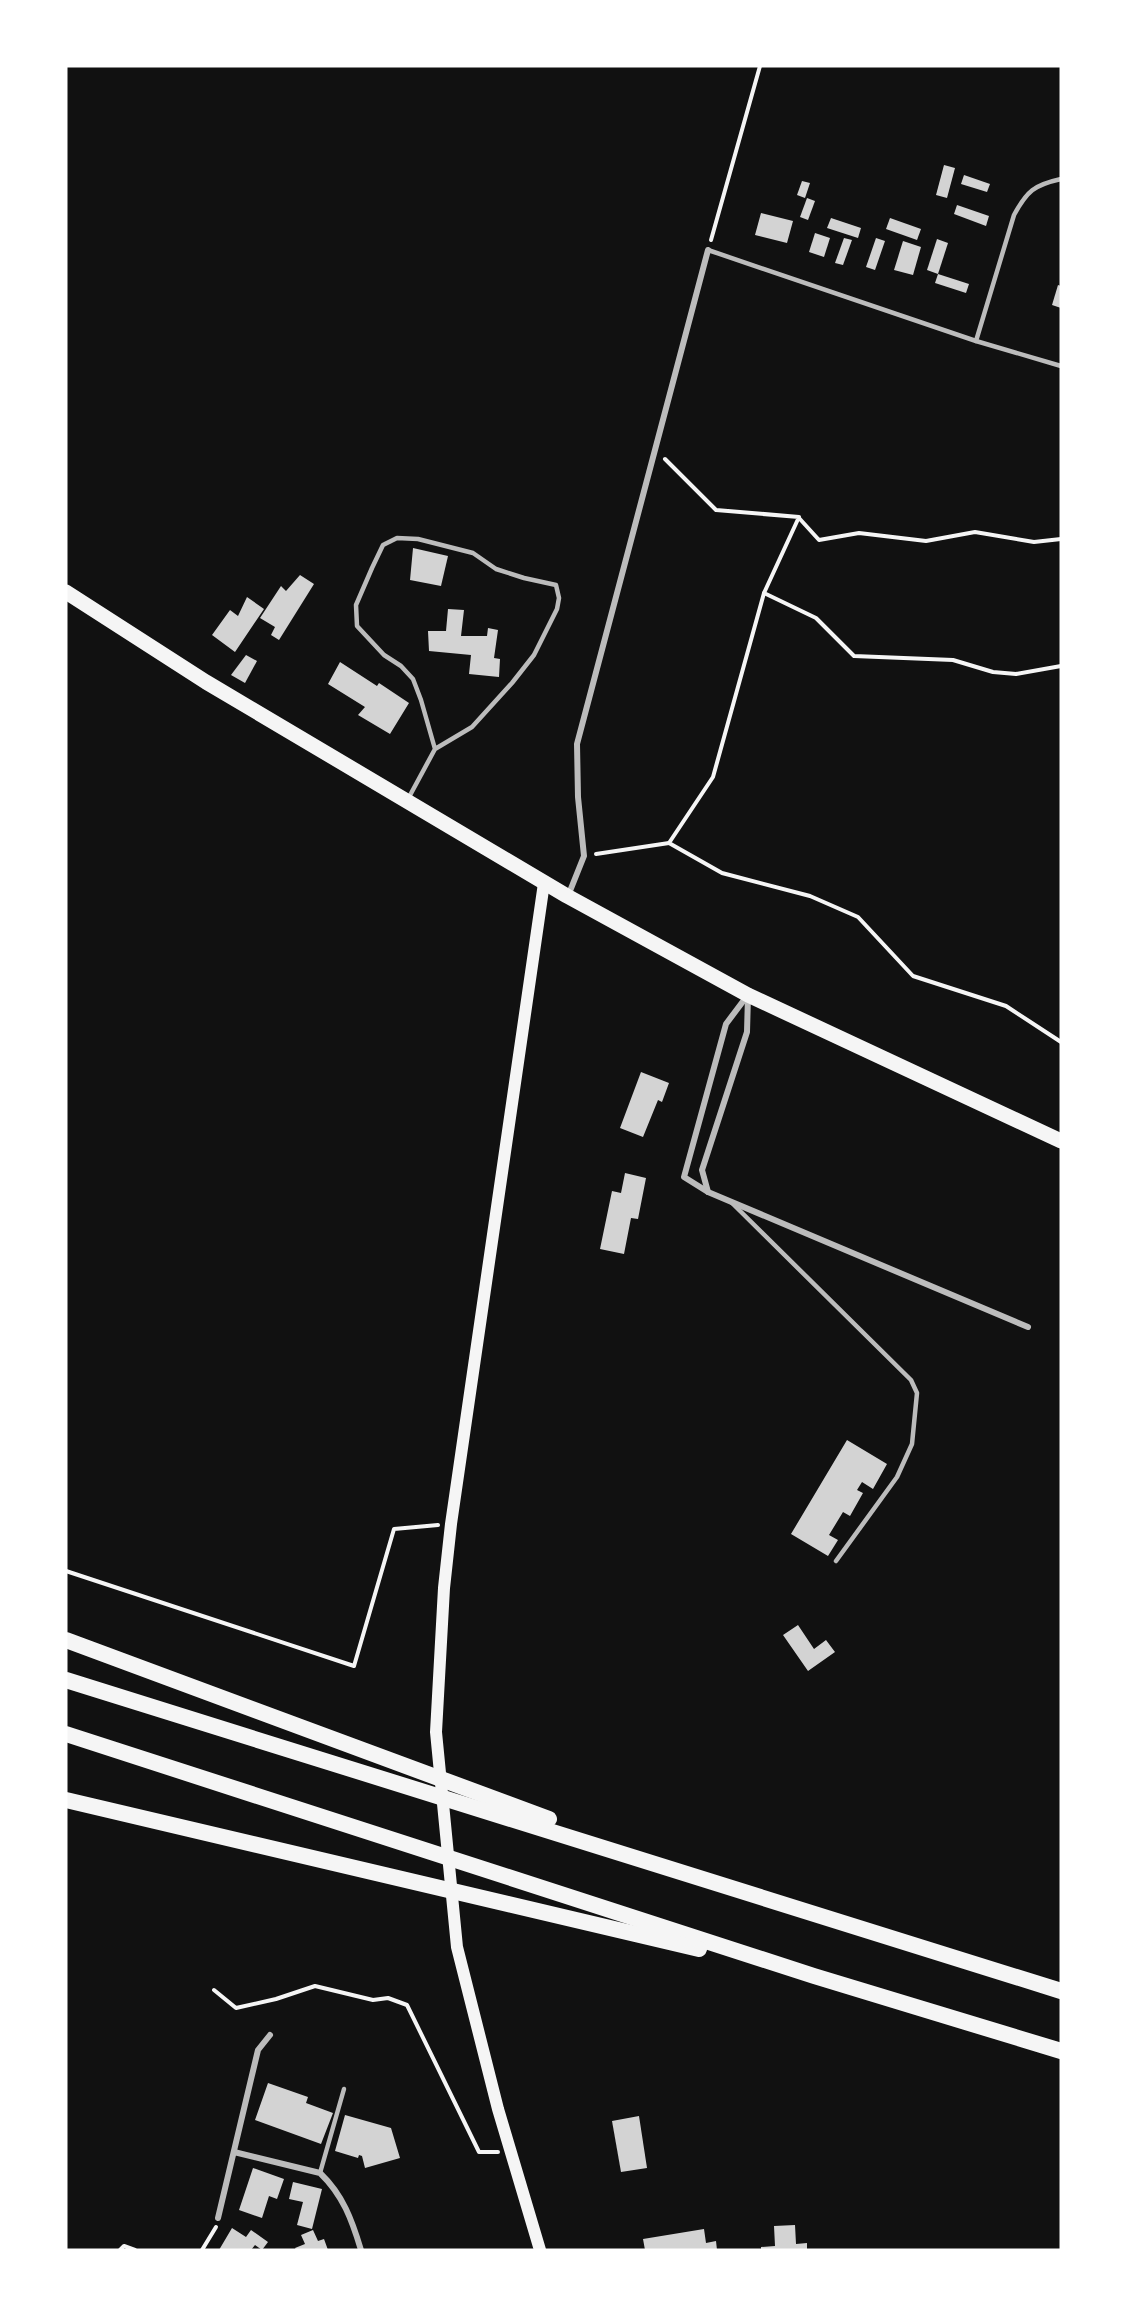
<svg xmlns="http://www.w3.org/2000/svg" width="1127" height="2316" font-family="Lato,sans-serif">
<rect width="100%" height="100%" fill="#111"/>
<g fill="#d3d3d3">
<polygon points="944,165 955,168 947,198 936,195"/>
<polygon points="964,175 990,184 987,192 961,184"/>
<polygon points="802,181 810,183 805,198 797,195"/>
<polygon points="807,198 815,201 808,220 800,217"/>
<polygon points="957,205 989,216 986,226 954,214"/>
<polygon points="761,213 793,221 787,243 755,235"/>
<polygon points="831,218 861,228 858,238 827,228"/>
<polygon points="890,218 921,229 917,240 886,229"/>
<polygon points="815,233 830,238 824,257 809,252"/>
<polygon points="844,238 852,240 843,265 835,263"/>
<polygon points="876,238 885,241 875,270 866,267"/>
<polygon points="937,239 948,243 938,274 927,270"/>
<polygon points="903,241 921,247 913,275 894,270"/>
<polygon points="938,274 969,284 966,293 935,283"/>
<polygon points="1058,285 1061,286 1061,308 1052,305"/>
<polygon points="413,548 448,556 441,586 410,580"/>
<polygon points="300,575 314,584 279,640 271,635 275,627 260,618 281,586 286,591"/>
<polygon points="247,597 264,609 235,652 212,635 230,610 238,616"/>
<polygon points="448,609 464,610 461,636 487,636 488,628 498,630 494,658 500,659 499,677 469,674 471,655 429,651 428,631 446,631"/>
<polygon points="246,655 257,661 245,683 231,675"/>
<polygon points="340,662 377,686 379,683 409,703 390,734 358,715 365,707 328,684"/>
<polygon points="641,1072 669,1083 662,1102 658,1100 643,1137 620,1128"/>
<polygon points="625,1173 646,1178 638,1219 631,1218 624,1254 600,1249 612,1191 621,1193"/>
<polygon points="847,1440 887,1464 873,1489 862,1482 857,1490 863,1493 850,1516 843,1512 829,1535 838,1540 828,1556 791,1534"/>
<polygon points="798,1625 814,1649 826,1640 835,1652 808,1671 783,1635"/>
<polygon points="268,2083 308,2097 306,2103 333,2113 321,2144 255,2120"/>
<polygon points="345,2115 391,2128 400,2158 365,2168 362,2156 359,2155 358,2158 335,2151"/>
<polygon points="639,2116 647,2168 621,2172 612,2121"/>
<polygon points="253,2168 284,2179 277,2199 269,2196 262,2218 239,2210"/>
<polygon points="293,2182 322,2189 312,2229 297,2225 303,2202 289,2199"/>
<polygon points="795,2225 796,2244 807,2243 807,2250 761,2250 761,2247 775,2246 774,2226"/>
<polygon points="232,2228 246,2237 251,2230 268,2242 262,2250 255,2245 251,2250 219,2250"/>
<polygon points="704,2229 706,2243 716,2241 717,2250 645,2250 643,2239"/>
<polygon points="313,2230 318,2241 324,2239 328,2250 296,2250 295,2248 305,2244 301,2235"/>
</g>
<g fill="none" stroke-linecap="round" stroke-linejoin="round">
<g stroke="#f5f5f5" stroke-width="4">
<polyline points="711,240 760,66"/>
<polyline points="665,459 716,510 799,517 764,593 816,618 854,656 953,660 993,672 1016,674 1061,666"/>
<polyline points="799,518 819,540 859,533 926,541 975,532 1034,542 1061,539"/>
<polyline points="764,593 713,777 669,843 722,873 810,896 858,917 913,976 1006,1006 1061,1042"/>
<polyline points="596,854 669,843"/>
<polyline points="66,1571 354,1666 394,1529 438,1525"/>
<polyline points="214,1990 236,2008 276,1999 315,1986 373,2000 388,1998 407,2005 479,2152 498,2152"/>
<polyline points="120,2250 124,2246 135,2250"/>
<polyline points="202,2250 216,2227"/>
</g>
<g stroke="#bcbcbc" stroke-width="4.5">
<polyline points="708,250 976,341 1061,366"/>
<path d="M976 341 1014 215C1027 191 1034 185 1061 179"/>
<polyline points="408,799 435,749 472,727 512,683 534,655 557,609 559,598 556,585 524,578 496,569 473,553 418,539 397,538 383,545 372,568 356,605 357,626 384,655 401,666 413,679 421,700 435,749"/>
<polyline points="732,1203 911,1380 917,1393 912,1444 897,1477 836,1561"/>
<polyline points="320,2173 344,2089"/>
</g>
<g stroke="#bcbcbc" stroke-width="6">
<polyline points="568,896 584,856 578,797 577,744 708,250"/>
<polyline points="747,996 726,1024 684,1177 708,1192 1028,1327"/>
<polyline points="708,1192 702,1170 747,1032 748,996"/>
<path d="M234 2152 320 2173C343 2195 352 2220 361 2250"/>
<polyline points="218,2218 258,2050 270,2035"/>
</g>
<polyline stroke="#f5f5f5" stroke-width="12" points="540,2250 498,2109 457,1947 436,1732 444,1588 451,1524 544,883"/>
<polyline stroke="#f5f5f5" stroke-width="15" points="66,592 206,682 567,896 748,995 1061,1141"/>
<g stroke="#f5f5f5" stroke-width="16">
<polyline points="66,1640 549,1819"/>
<polyline points="66,1680 1061,1991"/>
<polyline points="66,1734 814,1976 1061,2051"/>
<polyline points="66,1800 699,1949"/>
</g>
</g>
<rect width="1127" height="2316" fill="none" stroke="#ffffff" stroke-width="135"/>
</svg>
